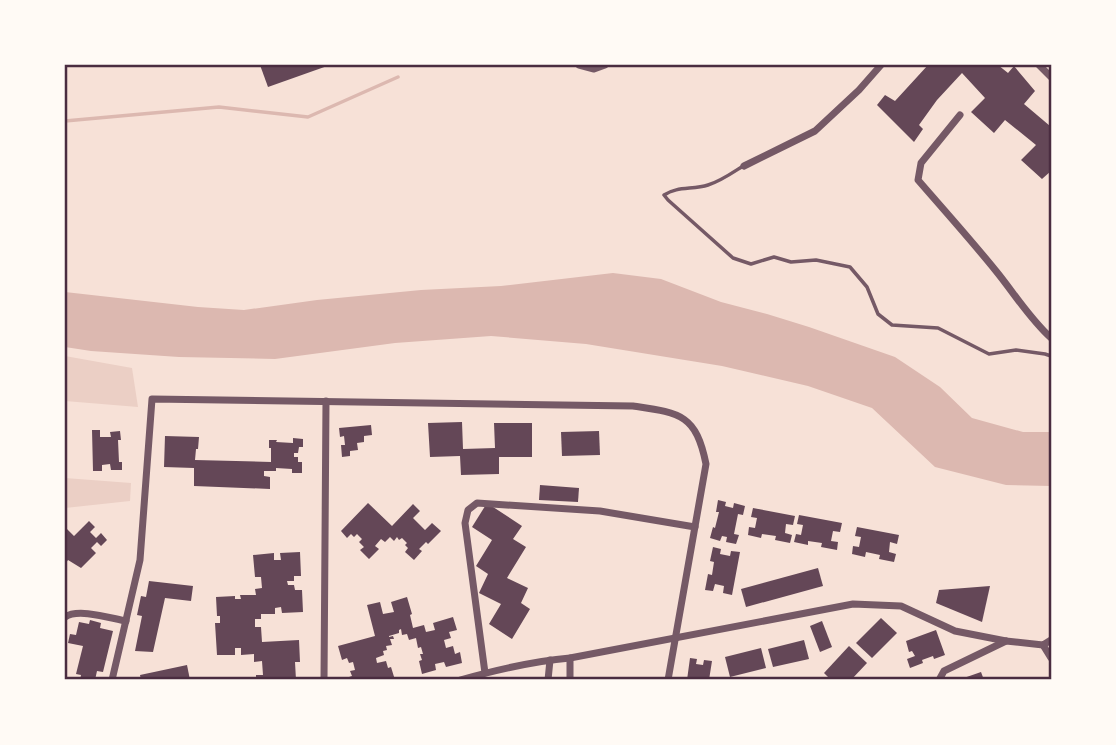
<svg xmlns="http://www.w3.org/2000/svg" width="1116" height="745" font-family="'IBM Plex Sans',sans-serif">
<rect width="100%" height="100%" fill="#f7e1d7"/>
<g fill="#ebcfc5">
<polygon points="65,356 132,368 138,407 65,401"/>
<polygon points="65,478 131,483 130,501 65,508"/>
</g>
<polygon fill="#dcb8b0" points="613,273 661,279 721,302 767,314 809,327 895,357 940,387 972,418 1023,432 1051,432 1051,486 1006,485 935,467 872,408 808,386 722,366 586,344 491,336 395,343 275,359 179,357 91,351 65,347 65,292 198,307 244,310 317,300 421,290 501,286"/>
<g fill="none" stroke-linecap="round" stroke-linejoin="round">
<polyline stroke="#dcb8b0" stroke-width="3.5" points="65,121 219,107 308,117 398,77"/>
</g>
<g fill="#644757">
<polygon points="260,65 330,65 268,87"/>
<polygon points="928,65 998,65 1008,73 1014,66 1035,91 1024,104 1050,126 1051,125 1051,171 1042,179 1021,160 1036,145 1005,120 994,133 971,112 985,98 962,73 937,100 919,125 923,129 914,142 877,105 885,95 895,101"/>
<polygon points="462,422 463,449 495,448 494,423 532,423 532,457 499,457 499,474 461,475 460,456 430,457 428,423"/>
<polygon points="371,425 372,435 364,436 364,442 357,443 358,450 350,451 350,456 342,457 341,445 345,445 344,436 340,437 339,428"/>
<polygon points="92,430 100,430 100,437 111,437 110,432 120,431 121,440 118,440 119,462 122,462 122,470 111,470 110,464 102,465 102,471 93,471"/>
<polygon points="599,431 600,455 562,456 561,432"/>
<polygon points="165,436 199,437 198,449 196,449 195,460 271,462 271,448 269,448 269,440 277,440 276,442 293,443 293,438 303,439 303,447 299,447 298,453 294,453 294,457 298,457 298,462 302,462 302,473 292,473 292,469 276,468 276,471 264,471 264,476 270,477 270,489 194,486 194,468 164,467"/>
<polygon points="540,485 579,488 578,502 539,500"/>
<polygon points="718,500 726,502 725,506 733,508 734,503 745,506 743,515 738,514 734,534 739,535 736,544 726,542 727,537 722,536 720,541 710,538 713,527 715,528 719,512 716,512"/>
<polygon points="368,503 392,526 413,504 420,511 413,518 425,530 432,523 441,531 428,544 426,542 419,549 422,551 414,560 405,552 408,548 405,545 407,543 402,538 399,540 397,537 394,541 390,537 385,542 381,539 375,546 379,549 369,559 360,550 364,547 359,542 362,539 357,534 354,537 351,534 347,538 341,531"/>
<polygon points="487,503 522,526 513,539 526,547 507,578 528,588 521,603 530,609 512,639 489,624 501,604 479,593 488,574 476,566 492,540 472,527"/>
<polygon points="753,508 795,516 793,525 786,524 785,533 792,535 790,543 775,540 776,536 762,534 761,538 748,535 749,527 755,528 757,518 751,517"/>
<polygon points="799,515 842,523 840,532 833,531 831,541 838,542 837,550 821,547 822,543 808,541 808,545 794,542 796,534 801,535 803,525 797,524"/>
<polygon points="89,521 95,527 90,532 96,538 101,533 107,540 101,546 97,542 91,548 96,553 81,568 68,560 65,564 65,527 74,536"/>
<polygon points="857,527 899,535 897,544 890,542 889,552 896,554 894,562 879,559 880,555 866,552 865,557 852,554 853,546 859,547 861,537 855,536"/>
<polygon points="713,547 721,549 720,554 730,556 731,551 740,552 732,595 723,593 724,586 715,584 713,591 705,590 708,574 712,575 714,562 710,561"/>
<polygon points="300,552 301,576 294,576 294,581 287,581 288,585 294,585 295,590 302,590 303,612 282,613 281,607 275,608 275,614 261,614 261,619 255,619 255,627 261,627 262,642 299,640 300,662 295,662 296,680 256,680 256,675 263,675 262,661 254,662 254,654 241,655 241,648 235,648 235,655 217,655 215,623 220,623 220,616 217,616 216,597 235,596 235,599 241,599 240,595 256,595 255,589 262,588 261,577 255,577 253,555 274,553 274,560 281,560 280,553"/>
<polygon points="818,568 823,586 746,607 741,589"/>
<polygon points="149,581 193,586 191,601 165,598 153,652 135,651 142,616 137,615 141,596 146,597"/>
<polygon points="990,586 982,622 936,603 939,590"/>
<polygon points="407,597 412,614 410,615 413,628 424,625 426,632 435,630 433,623 453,617 457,630 449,632 451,638 444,640 446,648 453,646 455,654 460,652 462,663 446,667 444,662 435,664 436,670 422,674 419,661 422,660 420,654 423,654 421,647 418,648 416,638 409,640 407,634 402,635 401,629 399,630 399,633 389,636 389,637 393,636 394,639 390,639 392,645 386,646 387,650 383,651 384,655 376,658 377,663 386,661 388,668 391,667 395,680 347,680 346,678 352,676 350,671 355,670 353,662 349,663 347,658 342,660 338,646 375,636 367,605 380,602 383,614 394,612 391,602"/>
<polygon points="881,618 897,633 872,658 856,643"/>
<polygon points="90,620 101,623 100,628 113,631 103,672 97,671 95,680 80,680 81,675 76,674 83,646 68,643 70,634 76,635 79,622 89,624"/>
<polygon points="822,621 832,647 820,652 810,626"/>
<polygon points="936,630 945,655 934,659 933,656 922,660 923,663 910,668 907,659 915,656 912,651 909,652 906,641"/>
<polygon points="804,640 809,659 773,667 768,649"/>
<polygon points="849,646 867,663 851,680 831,680 824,673"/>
<polygon points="761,648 766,668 730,677 725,657"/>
<polygon points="690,658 697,659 696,664 703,665 704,660 712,661 709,680 687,680"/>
<polygon points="187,665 190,680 141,680 140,675"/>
<polygon points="981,672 984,680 958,680"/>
</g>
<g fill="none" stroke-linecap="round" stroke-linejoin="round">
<path stroke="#755966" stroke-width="3.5" d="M743 166C732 173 721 181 708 185 693 190 677 186 664 195L668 200 733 258 751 264 774 257 791 262 816 260 850 267 867 287 878 314 892 325 938 328 989 354 1016 350 1045 354 1051 356"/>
<g stroke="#755966" stroke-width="7">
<polyline points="579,65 594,69 605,65"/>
<polyline points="1039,65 1051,77"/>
<path d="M960 115 921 163 918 180C944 210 971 240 996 271 1014 293 1029 318 1051 338"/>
<polyline points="744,166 815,131 859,90 881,65"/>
<path d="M65 617C78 608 110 618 126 621"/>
<polyline points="1043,645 1051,658"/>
<polyline points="485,673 465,523 468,510 477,503 600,511 695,527"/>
<path d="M112 680 140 560 152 399 633 406C680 413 696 414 706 464L668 680"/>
<polyline points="324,680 326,401"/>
<path d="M460 680C496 670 533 661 570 658L853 604 901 606 955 631 1006 641 1043 645 1051 640"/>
<polyline points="548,680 550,660"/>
<polyline points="570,680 570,658"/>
<polyline points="939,680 944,671 1006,641"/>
</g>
</g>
<rect width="1116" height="745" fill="none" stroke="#fffaf5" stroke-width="133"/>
<rect x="66" y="66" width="984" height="612" fill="none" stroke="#4a2c40" stroke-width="2.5"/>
</svg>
